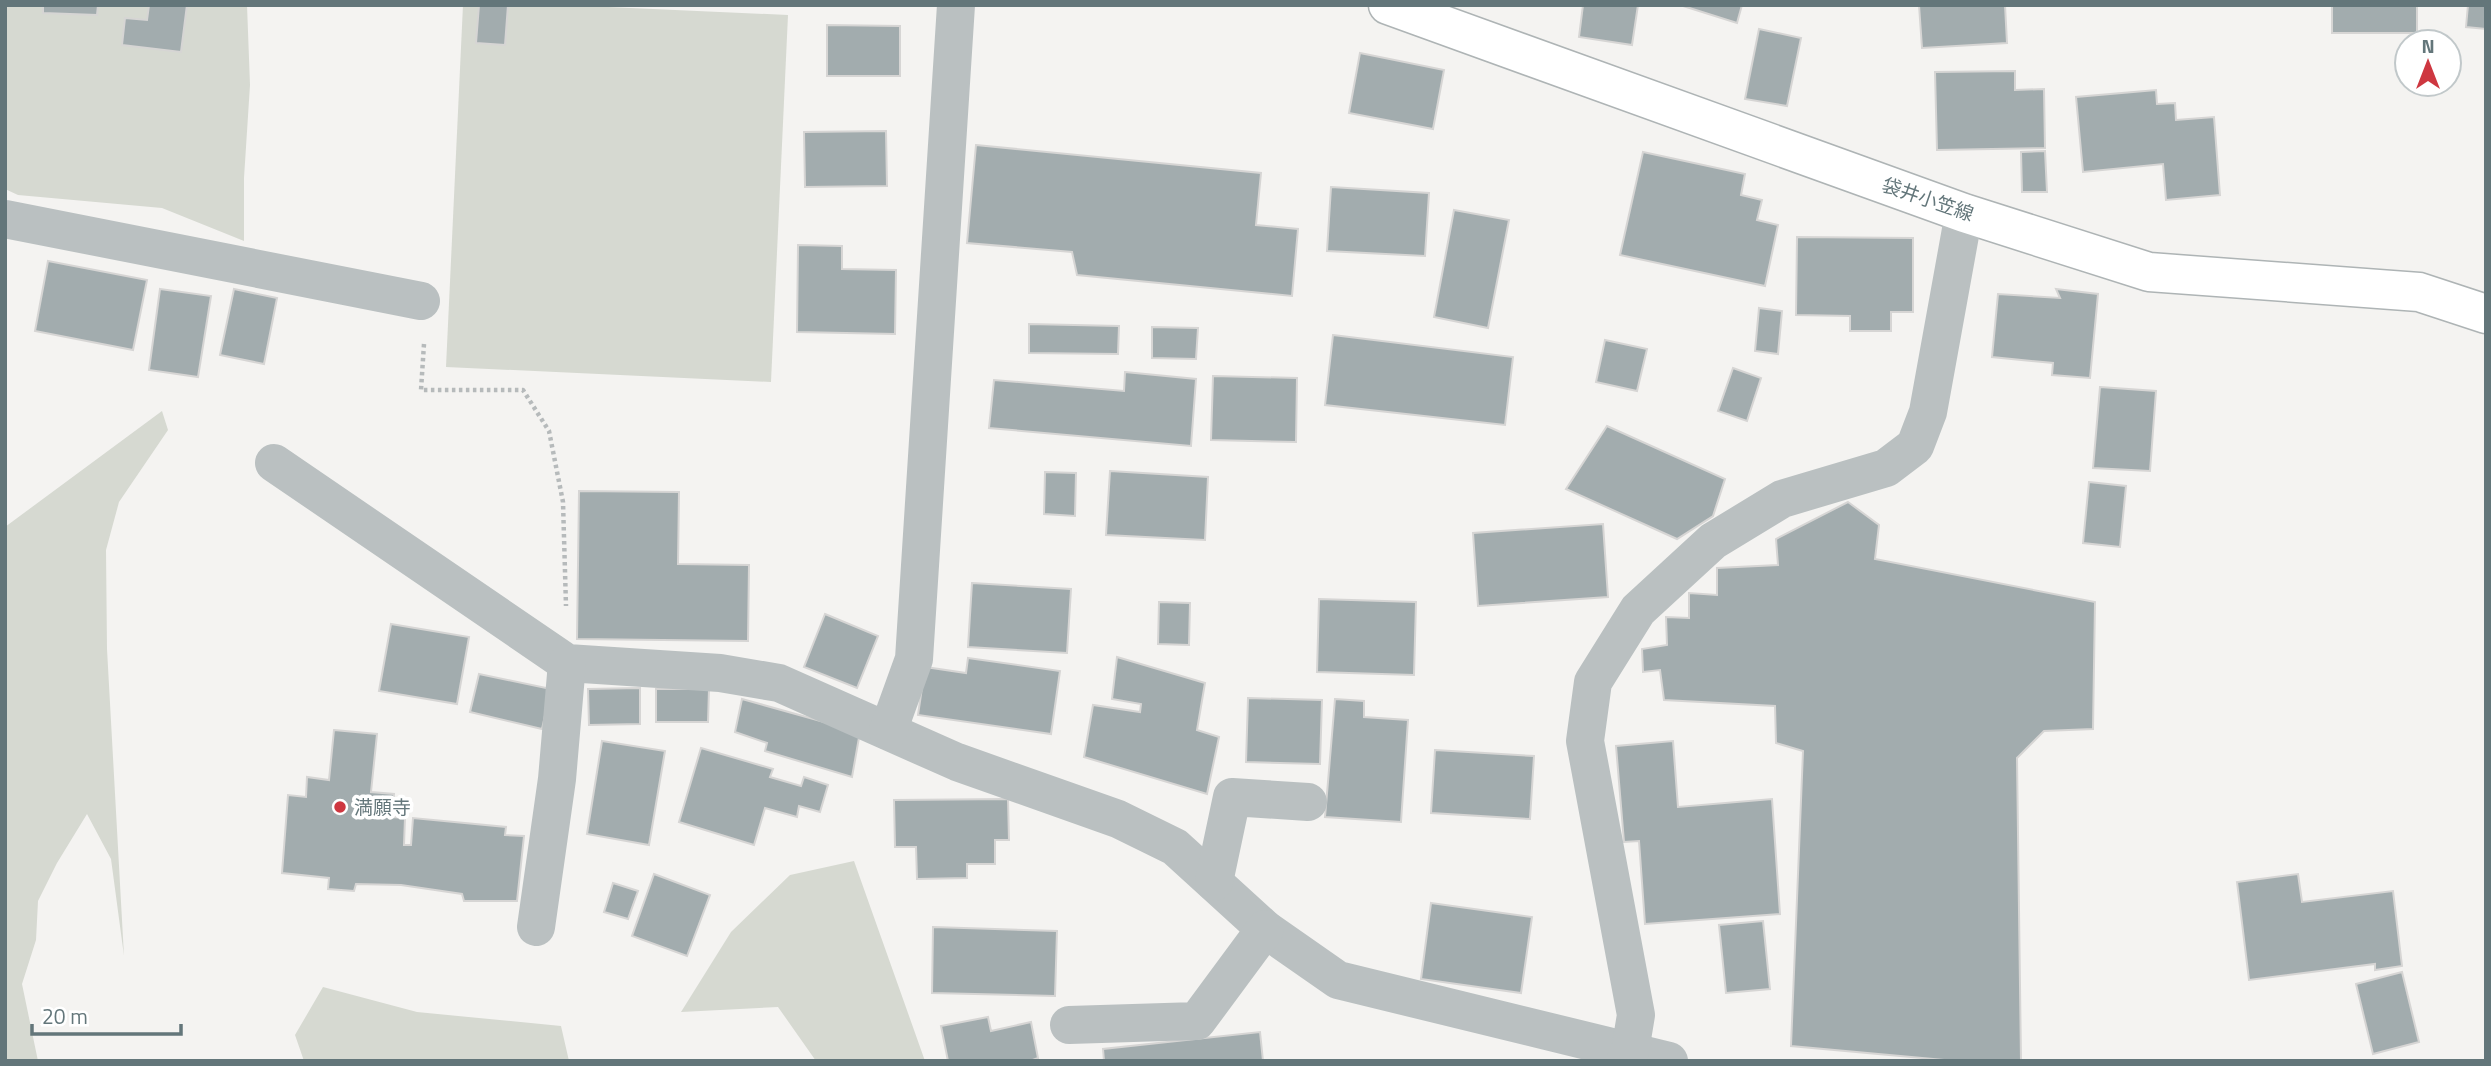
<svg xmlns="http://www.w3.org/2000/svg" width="2491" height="1066" font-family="'Titillium Web','Noto Sans JP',sans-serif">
<rect width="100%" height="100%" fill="#f4f3f1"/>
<g fill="#d6d9d1">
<polygon points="5,5 247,5 250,85 244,178 244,241 162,208 18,195 5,189"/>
<polygon points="463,5 564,5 788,15 771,382 446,367"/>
<polygon points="162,411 168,430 119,502 106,550 107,649 124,956 111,859 87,814 57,863 38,901 36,940 22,984 38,1061 5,1061 5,527"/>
<polygon points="854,861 925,1061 816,1061 778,1007 681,1012 731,932 790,875"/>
<polygon points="323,987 417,1012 561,1026 569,1061 304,1061 295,1035"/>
</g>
<g fill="#a2acae" stroke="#d6d5d4" stroke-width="2">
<polygon points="43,5 98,5 97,15 43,13"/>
<polygon points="149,5 187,5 181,52 122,45 125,18 147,20"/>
<polygon points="479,5 508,5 505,45 476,43"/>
<polygon points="1583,5 1638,5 1632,45 1579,37"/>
<polygon points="1680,5 1742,5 1737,23"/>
<polygon points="1919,5 2005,5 2007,43 1922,48"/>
<rect x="2332" y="5" width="85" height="28"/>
<polygon points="2468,5 2486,5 2486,29 2466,27"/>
<polygon points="827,25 900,26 900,76 827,76"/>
<polygon points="1759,29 1801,38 1787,106 1745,99"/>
<polygon points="1360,53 1444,70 1433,129 1349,113"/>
<polygon points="2015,71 2015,90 2044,89 2045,148 1937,150 1935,72"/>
<polygon points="2156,90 2157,104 2175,103 2176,120 2214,117 2220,195 2166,200 2163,164 2083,172 2076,97"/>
<polygon points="886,131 887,186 805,187 804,132"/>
<polygon points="976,145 1261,173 1256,225 1298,229 1292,296 1077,275 1072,252 967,243"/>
<polygon points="2045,151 2047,192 2022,192 2021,152"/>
<polygon points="1643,152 1745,174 1741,195 1762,200 1757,220 1778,225 1765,286 1620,255"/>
<polygon points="1331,187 1429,193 1425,256 1327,251"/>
<polygon points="1454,210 1509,220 1488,328 1434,317"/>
<polygon points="1797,237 1913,238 1913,312 1891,312 1891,331 1850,331 1850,316 1796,315"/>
<polygon points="798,245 842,246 842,269 896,270 895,334 797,332"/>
<polygon points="48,261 147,280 133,350 35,331"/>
<polygon points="160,289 211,296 198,377 149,370"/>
<polygon points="234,289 277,298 264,364 220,355"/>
<polygon points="2056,289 2098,294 2090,378 2052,375 2053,363 1992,357 1998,294 2060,298"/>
<polygon points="1759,308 1782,311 1778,354 1755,351"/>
<polygon points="1029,324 1119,326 1118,354 1029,353"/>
<polygon points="1152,327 1198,328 1196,359 1152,358"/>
<polygon points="1333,335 1513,357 1505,425 1325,405"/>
<polygon points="1605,340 1647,349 1637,391 1596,382"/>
<polygon points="1733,368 1761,378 1747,421 1718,411"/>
<polygon points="1125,372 1196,379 1191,446 989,428 994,380 1124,391"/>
<polygon points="1213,376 1297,378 1296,442 1211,440"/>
<polygon points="2100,387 2156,391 2150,471 2093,468"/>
<polygon points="1607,426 1725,479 1713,516 1677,539 1566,489"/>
<polygon points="1110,471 1208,477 1205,540 1106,535"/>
<polygon points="1045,472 1076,473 1075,516 1044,514"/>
<polygon points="2089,482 2126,486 2120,547 2083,543"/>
<polygon points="579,491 679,492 678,564 749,565 748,641 577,639"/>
<polygon points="1848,502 1879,525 1875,559 2095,602 2093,729 2044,731 2017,758 2021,1061 1955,1061 1791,1046 1803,751 1776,743 1775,706 1664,700 1660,670 1643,672 1642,649 1667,645 1666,617 1689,618 1689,593 1717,595 1717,568 1778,565 1776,539"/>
<polygon points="1603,524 1608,597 1478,606 1473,533"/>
<polygon points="972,583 1071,589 1067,653 968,647"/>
<polygon points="1319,599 1416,602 1414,675 1317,672"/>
<polygon points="1159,602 1190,603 1189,645 1158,644"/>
<polygon points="825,614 878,636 857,688 804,667"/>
<polygon points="391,624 469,637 457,704 379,691"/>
<polygon points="1117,657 1205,683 1197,730 1219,737 1207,794 1084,757 1093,705 1140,712 1141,704 1112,699"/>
<polygon points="968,658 1060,671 1051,734 918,715 925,667 966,673"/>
<polygon points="479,674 551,689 542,729 470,712"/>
<polygon points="640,688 640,724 589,725 588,689"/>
<polygon points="656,689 709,689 708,722 656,722"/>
<polygon points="1248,698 1322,700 1320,764 1246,762"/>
<polygon points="742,699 860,732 852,777 765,751 767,743 735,732"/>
<polygon points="1335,699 1364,701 1364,717 1408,720 1401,822 1325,817"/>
<polygon points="334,730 377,734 371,792 394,794 392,817 405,818 404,845 411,845 413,818 506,827 505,835 524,836 517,901 464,901 462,894 401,885 356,884 354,891 328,889 329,878 282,873 288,795 306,797 307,777 329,780"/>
<polygon points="602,741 665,751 649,845 587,834"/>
<polygon points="1673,741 1678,807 1772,799 1780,914 1645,924 1639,841 1624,842 1616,746"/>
<polygon points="701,748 773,769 770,777 801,786 804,777 828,785 820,812 799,806 797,817 765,808 754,845 679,822"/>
<polygon points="1435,750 1534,756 1530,819 1431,813"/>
<polygon points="1008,799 1009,840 995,840 995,864 967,864 967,878 917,879 916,847 895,847 894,800"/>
<polygon points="654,874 710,895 687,956 632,936"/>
<polygon points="2298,874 2302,902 2393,891 2402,966 2375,970 2375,964 2249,980 2237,882"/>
<polygon points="613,883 638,891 628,919 604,912"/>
<polygon points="1431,903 1532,917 1521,993 1421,979"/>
<polygon points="1763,921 1770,989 1726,993 1719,925"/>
<polygon points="933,927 1057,931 1055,996 932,993"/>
<polygon points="2402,972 2419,1042 2373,1054 2356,984"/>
<polygon points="988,1017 991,1031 1031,1022 1038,1058 1030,1061 948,1061 941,1026"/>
<polygon points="1260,1032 1263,1061 1104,1061 1103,1049"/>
</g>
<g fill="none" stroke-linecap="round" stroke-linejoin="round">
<g stroke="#aeb4b5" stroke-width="41">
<polyline id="major" points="1388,5 1964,213 2149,272 2419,292 2486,314"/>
</g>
<polyline stroke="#b6babb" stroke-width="4.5" stroke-dasharray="3.5 3.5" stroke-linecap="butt" points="424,344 421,390 523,390 549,431 563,502 566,606"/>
<g stroke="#bac0c1" stroke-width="38">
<polyline points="5,219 421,301"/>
<polyline points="274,463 567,663 720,673 779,683 957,762 1118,819 1175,847 1265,929 1338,980 1669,1061"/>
<polyline points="888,731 914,659 956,5"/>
<polyline points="1214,882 1232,797 1308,802"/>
<polyline points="536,927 557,779 567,663"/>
<polyline points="1069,1025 1197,1021 1265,929"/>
<polyline points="1625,1061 1630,1051 1636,1015 1585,741 1593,682 1638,610 1713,541 1782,499 1886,468 1915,446 1928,412 1964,213"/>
</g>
<use href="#major" stroke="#fff" stroke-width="38"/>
</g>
<circle fill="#ce3740" stroke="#fff" stroke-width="2.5" cx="340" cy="807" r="7"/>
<g text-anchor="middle" stroke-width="7" stroke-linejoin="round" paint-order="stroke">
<g font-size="19" fill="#63767a" stroke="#fff">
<text transform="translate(1928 199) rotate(19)" y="7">袋井小笠線</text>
</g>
<g font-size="19" fill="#63767a" stroke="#fff" text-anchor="start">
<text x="354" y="814">満願寺</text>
</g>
</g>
<rect width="2491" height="1066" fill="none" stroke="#63767a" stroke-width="14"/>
<g transform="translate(2428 63)"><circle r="33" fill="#ffffff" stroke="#c1c8ca" stroke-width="2"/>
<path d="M0-5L12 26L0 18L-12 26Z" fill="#ce3740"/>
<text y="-10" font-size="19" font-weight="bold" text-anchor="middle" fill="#63767a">N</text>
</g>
<path d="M32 1024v10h149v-10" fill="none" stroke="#63767a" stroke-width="3.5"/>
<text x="42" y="1024" font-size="21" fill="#63767a" stroke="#ffffff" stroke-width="5" paint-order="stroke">20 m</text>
</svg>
